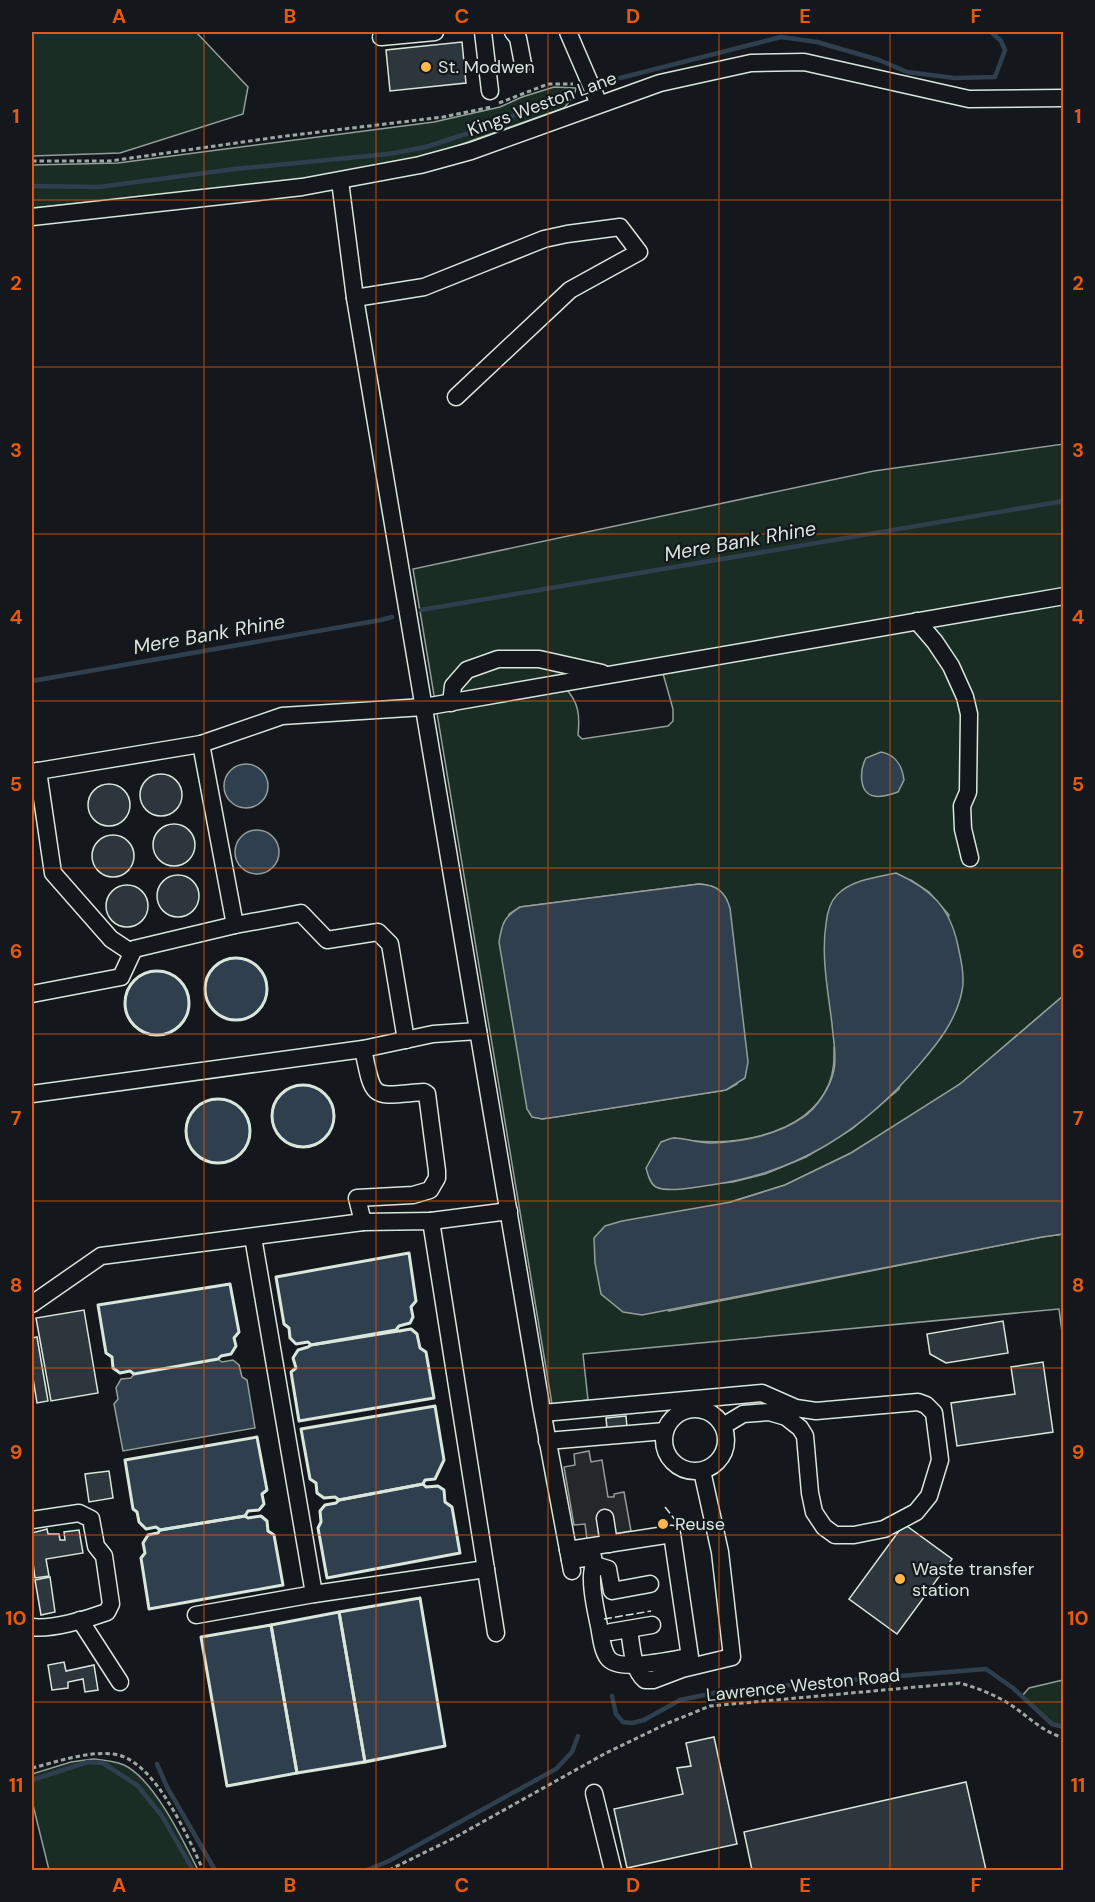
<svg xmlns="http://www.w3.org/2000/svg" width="1095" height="1902" font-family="'DM Sans',sans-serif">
<rect width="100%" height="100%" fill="#14181c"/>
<g fill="#1a2d24" stroke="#939e99" stroke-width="1.5" fill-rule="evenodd">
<polygon points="32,32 196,32 248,87 243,114 120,153 32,156"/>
<polygon points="554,87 576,88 574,96 564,108 434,154 348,173 217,189 32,208 32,165 118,163 434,122 500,107 522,97"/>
<path d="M1063 444V996L960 1084 925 1108 851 1153 785 1185 730 1202 669 1311 1042 1237 1063 1234V1340L1059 1309 583 1354 588 1400 552 1404 413 569 874 471ZM662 670 673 709V721L668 726 582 739 578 735C580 716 579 702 565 688ZM911 880 929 892 949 915 899 1089 852 1129 806 1157 765 1174 733 1182 663 1189 674 1138C724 1149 806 1138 829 1084 834 1072 834 1061 834 1048ZM699 884C713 885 720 888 727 900L737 1084 726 1090 542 1119 509 914 520 907Z"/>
<polygon points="1063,1680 1064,1680 1063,1727 1052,1724 1022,1696 1029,1688"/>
<path d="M93 1759C103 1760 114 1761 124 1765 154 1779 184 1842 198 1870H49L32 1801V1774L71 1762Z"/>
</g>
<polygon fill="#24282b" stroke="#939e99" stroke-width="1.5" points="589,1451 591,1462 602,1460 608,1497 614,1497 614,1494 624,1492 631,1531 587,1539 585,1524 574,1525 564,1467 575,1465 574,1454"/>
<g fill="#2f3f4d" stroke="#939e99" stroke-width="1.5">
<path d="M881 752C896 755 902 765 904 780L898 792C891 794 881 798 874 796 858 793 860 769 866 758Z"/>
<circle cx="246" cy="786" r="22"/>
<circle cx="257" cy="852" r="22"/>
<path d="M896 873C931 889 950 907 958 946 961 960 965 977 962 991 956 1021 938 1043 919 1065 863 1131 797 1173 711 1185 698 1187 668 1193 656 1187 650 1184 648 1175 646 1168L661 1142C665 1141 670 1138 674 1138 684 1138 698 1143 710 1143 740 1143 777 1135 802 1118 817 1108 830 1088 834 1070 837 1055 833 1039 832 1024 828 991 821 957 826 924 827 914 829 903 837 895 851 880 877 877 896 873Z"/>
<path d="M699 884C716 885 725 891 730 908L748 1062 745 1078 726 1090 556 1117 542 1119 532 1117 527 1109 499 942C502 923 504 917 520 907Z"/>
<circle cx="236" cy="989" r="31"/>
<circle cx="157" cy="1003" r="32"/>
<polygon points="1063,996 1063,1234 1042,1237 642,1315 623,1312 601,1294 595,1263 594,1238 605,1226 622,1221 731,1202 785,1185 851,1153 960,1084"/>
<circle cx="303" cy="1116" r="31"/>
<circle cx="218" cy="1131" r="32"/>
<polygon points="409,1253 416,1301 411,1307 413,1317 410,1323 399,1326 396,1330 400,1332 411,1329 417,1334 420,1348 426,1352 434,1398 299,1421 291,1372 296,1368 293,1358 298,1350 308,1347 311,1345 308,1342 296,1344 290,1338 289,1328 284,1324 276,1277"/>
<polygon points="230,1284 239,1332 234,1338 236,1346 231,1354 221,1356 218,1359 222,1362 233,1360 239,1365 242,1377 247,1380 255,1428 123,1451 114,1404 118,1399 116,1388 121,1379 131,1378 134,1374 130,1371 120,1373 113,1368 112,1357 106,1353 98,1305"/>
<polygon points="435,1406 444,1460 435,1479 425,1480 423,1484 426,1487 438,1486 444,1490 445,1502 452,1507 460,1553 327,1578 318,1528 321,1522 320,1511 325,1505 336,1503 338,1500 335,1497 324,1498 317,1493 316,1483 310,1479 301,1429"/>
<polygon points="257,1437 267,1490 262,1494 264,1504 259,1510 248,1511 245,1516 248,1518 261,1516 267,1521 268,1531 274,1535 283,1585 149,1609 141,1558 145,1553 143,1543 148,1535 158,1533 160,1530 156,1527 146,1529 139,1522 137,1512 133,1509 125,1460"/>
<polygon points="420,1598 445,1746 227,1786 201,1637"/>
</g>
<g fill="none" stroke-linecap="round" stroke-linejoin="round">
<g stroke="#2f3f4d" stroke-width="4.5">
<polyline points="620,78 781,37 817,42 879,60 907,72 955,78 995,77 1005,50 1001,41 991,32"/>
<polyline points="32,186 99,187 235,169 388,154 426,147 487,127 566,93"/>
<polyline points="421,610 1064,501"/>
<polyline points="32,681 381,620 392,617"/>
<polyline points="612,1696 616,1714 623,1722 632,1723 644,1720 680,1700 728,1690 986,1669 1013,1688 1052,1724 1064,1727"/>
<polyline points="157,1764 167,1787 215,1870"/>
<polyline points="32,1780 88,1762 103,1763 138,1786 162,1816 193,1870"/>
<polyline points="367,1870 389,1861 556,1769 572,1752 578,1736"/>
</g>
</g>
<g fill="#2c363c" stroke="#d8e6dc" stroke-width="1.5">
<polygon points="462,42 466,83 390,91 386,50"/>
<circle cx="161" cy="795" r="21"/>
<circle cx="109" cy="805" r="21"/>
<circle cx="174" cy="845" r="21"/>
<circle cx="113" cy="856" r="21"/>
<circle cx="178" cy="896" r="21"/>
<circle cx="127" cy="906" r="21"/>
<polygon points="84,1310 98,1393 51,1401 36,1318"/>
<polygon points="1003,1321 1008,1353 946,1363 930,1354 927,1334"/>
<polygon points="37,1337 48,1401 37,1403 32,1372 32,1338"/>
<polygon points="1043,1362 1053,1432 957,1446 951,1403 1015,1394 1011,1367"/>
<polygon points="626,1416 627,1427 607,1428 606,1418"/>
<polygon points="109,1471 113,1498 89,1502 85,1474"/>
<polygon points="904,1524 952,1559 897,1634 849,1599"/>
<polygon points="47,1529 48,1534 59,1534 60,1540 65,1540 64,1532 79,1530 83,1553 46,1559 49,1576 35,1578 32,1555 32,1533"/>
<polygon points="50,1577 55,1612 41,1615 35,1580"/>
<polygon points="64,1662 66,1671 94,1665 98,1690 85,1692 83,1679 68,1682 68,1688 52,1690 48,1665"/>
<polygon points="714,1737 737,1844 627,1868 614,1809 683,1794 677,1768 691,1766 686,1743"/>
<polygon points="966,1782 986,1870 752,1870 744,1832"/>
</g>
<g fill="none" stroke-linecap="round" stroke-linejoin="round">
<g stroke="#d8e6dc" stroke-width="19">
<g id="minor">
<polyline points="483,32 490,91"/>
<polyline points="513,32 518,38 523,64"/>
<polyline points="568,32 599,104"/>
<polyline points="381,37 435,32"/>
<polyline points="340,181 355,298 541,1405 572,1571"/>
<polyline points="32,217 302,187 420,165 471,151 660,83 751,63 804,62 969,99 1064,98"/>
<polyline points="355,298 424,287 544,239 567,234 620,227 639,252 570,290 456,397"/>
<polyline points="917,621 935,642 951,666 965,697 969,714 968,792 962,806 963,829 970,858"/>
<polyline points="451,703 453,686 467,670 498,659 539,659 602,673"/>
<polyline points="201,744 235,925"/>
<polyline points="38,771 53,873 111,939 132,953"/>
<polyline points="32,772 201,744 282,716 424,707 1064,596"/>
<polyline points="32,994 121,977 134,949 235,925 301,913 327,940 378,932 390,944 406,1040"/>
<polyline points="32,1094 363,1049 433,1034 478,1031"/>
<polyline points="431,1221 509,1211"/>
<polyline points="363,1222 431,1221 496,1633"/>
<polyline points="253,1237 314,1594 486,1569"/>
<path d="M32 1304 101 1256 363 1222 357 1198 413 1195 430 1190 437 1178V1171L427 1094 424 1092C371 1096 374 1102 363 1049"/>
<circle cx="695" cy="1440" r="31"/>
<polyline points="543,1413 762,1393 796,1408 816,1411 918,1402 926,1405 934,1413 940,1460 929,1496 916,1512 884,1529 854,1535 835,1535 824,1527 814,1512 810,1493 805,1436 800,1428 786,1417 769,1412 743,1414 723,1426"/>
<polyline points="547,1441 665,1431"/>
<polyline points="605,1518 609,1544"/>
<path d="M32 1520 79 1513 91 1519 96 1546 104 1556 111 1604 107 1612C88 1619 51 1630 32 1627"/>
<path d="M568 1550 672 1534 690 1657C673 1659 619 1673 608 1658 602 1650 601 1636 599 1626 596 1611 592 1595 592 1580 591 1572 595 1566 593 1557L570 1560"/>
<polyline points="595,1565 608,1569 612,1591 650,1584"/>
<polyline points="196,1615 314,1594"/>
<polyline points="80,1620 120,1682"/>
<path d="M629 1630C632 1646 632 1669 645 1680H653L682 1669 732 1657 720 1552 702 1471"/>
<polyline points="611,1632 652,1625"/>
<polyline points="594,1793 613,1870"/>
</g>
</g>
<g stroke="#9da8a2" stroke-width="3" stroke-dasharray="4.5 3" stroke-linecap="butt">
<polyline points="499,103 548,84 573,84"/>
<polyline points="32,161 110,161 278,137 443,117 491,107"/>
<path d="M32 1768C57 1762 86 1751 113 1754 154 1758 188 1837 203 1870"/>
<path d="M389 1870 452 1839 606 1753 668 1723 710 1706 960 1683C977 1688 993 1694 1008 1703 1027 1715 1042 1732 1064 1738"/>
</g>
<use href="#minor" stroke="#14181c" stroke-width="16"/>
<g stroke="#d8e6dc" stroke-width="1.5" stroke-dasharray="8 3" stroke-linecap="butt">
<polyline points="665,1507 680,1526"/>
<polyline points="604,1619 651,1611"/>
</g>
<g stroke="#d8e6dc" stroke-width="3">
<polyline points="32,938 32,949"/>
<circle cx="236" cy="989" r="31"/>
<circle cx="157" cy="1003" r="32"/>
<circle cx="303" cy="1116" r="31"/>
<circle cx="218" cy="1131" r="32"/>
<polygon points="409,1253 416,1301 411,1307 413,1317 410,1323 399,1326 396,1330 311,1345 308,1342 296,1344 290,1338 289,1328 284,1324 276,1277"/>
<polygon points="230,1284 239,1332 234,1338 236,1346 231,1354 221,1356 218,1359 134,1374 130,1371 120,1373 113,1368 112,1357 106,1353 98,1305"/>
<polygon points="411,1329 417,1334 420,1348 426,1352 434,1398 299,1421 291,1372 296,1368 293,1358 298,1350 308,1347 311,1345"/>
<polygon points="435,1406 444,1460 435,1479 425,1480 423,1484 339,1500 335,1497 324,1498 317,1493 316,1483 310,1479 301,1429"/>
<polygon points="257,1437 267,1490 262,1494 264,1504 259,1510 248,1511 245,1516 160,1530 156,1527 146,1529 139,1522 137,1512 133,1509 125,1460"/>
<polygon points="423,1484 426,1487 438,1486 444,1490 445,1502 452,1507 460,1553 327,1578 318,1528 321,1522 320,1511 325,1505 336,1503 339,1500"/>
<polygon points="245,1516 248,1518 261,1516 267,1521 268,1531 274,1535 283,1585 149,1609 141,1558 145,1553 143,1543 148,1535 158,1533 160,1530"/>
<polygon points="420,1598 445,1746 365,1762 339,1612"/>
<polygon points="339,1612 365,1762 297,1773 271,1625"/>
<polygon points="271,1625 297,1773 227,1786 201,1637"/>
</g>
</g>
<path fill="none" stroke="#e8590c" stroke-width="1.5" stroke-opacity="0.55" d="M204 32V1870M376 32V1870M548 32V1870M719 32V1870M890 32V1870M32 200H1064M32 367H1064M32 534H1064M32 701H1064M32 868H1064M32 1034H1064M32 1201H1064M32 1368H1064M32 1535H1064M32 1702H1064"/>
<g fill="#ffb74d" stroke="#14181c" stroke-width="2">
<circle cx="426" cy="67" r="6"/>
<circle cx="663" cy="1524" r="6"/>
<circle cx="900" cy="1579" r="6"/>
</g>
<g text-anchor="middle" stroke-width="4.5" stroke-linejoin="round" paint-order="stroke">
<g font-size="18" fill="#d8e6dc" stroke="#14181c" text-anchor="start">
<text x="438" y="73">St. Modwen</text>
<text x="675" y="1530">Reuse</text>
<text x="912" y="1575">Waste transfer<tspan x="912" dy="21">station</tspan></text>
</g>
<g font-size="18" fill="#d8e6dc" stroke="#14181c">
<text transform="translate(542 104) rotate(-20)" y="6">Kings Weston Lane</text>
<text transform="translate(803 1685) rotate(-6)" y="6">Lawrence Weston Road</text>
</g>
<g font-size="20" font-style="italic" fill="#d8e6dc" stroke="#14181c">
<text transform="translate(740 541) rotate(-10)" y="7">Mere Bank Rhine</text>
<text transform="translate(209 634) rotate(-10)" y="7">Mere Bank Rhine</text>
</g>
</g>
<rect width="1095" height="1902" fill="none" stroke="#14181c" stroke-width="66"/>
<rect x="33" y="33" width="1029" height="1836" fill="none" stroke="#e8590c" stroke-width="2"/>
<g font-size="20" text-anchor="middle" font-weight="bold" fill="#e8590c">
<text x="119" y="23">A</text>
<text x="290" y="23">B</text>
<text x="462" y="23">C</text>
<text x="633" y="23">D</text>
<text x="805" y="23">E</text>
<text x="976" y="23">F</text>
<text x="16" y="123">1</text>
<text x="1078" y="123">1</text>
<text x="16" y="290">2</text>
<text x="1078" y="290">2</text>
<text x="16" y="457">3</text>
<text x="1078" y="457">3</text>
<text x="16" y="624">4</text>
<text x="1078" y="624">4</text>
<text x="16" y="791">5</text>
<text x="1078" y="791">5</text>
<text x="16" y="958">6</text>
<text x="1078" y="958">6</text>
<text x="16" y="1125">7</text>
<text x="1078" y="1125">7</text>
<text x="16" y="1292">8</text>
<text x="1078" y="1292">8</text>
<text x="16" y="1459">9</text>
<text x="1078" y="1459">9</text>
<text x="16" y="1625">10</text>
<text x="1078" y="1625">10</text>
<text x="16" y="1792">11</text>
<text x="1078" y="1792">11</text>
<text x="119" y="1892">A</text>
<text x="290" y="1892">B</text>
<text x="462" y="1892">C</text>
<text x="633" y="1892">D</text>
<text x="805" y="1892">E</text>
<text x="976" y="1892">F</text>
</g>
</svg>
